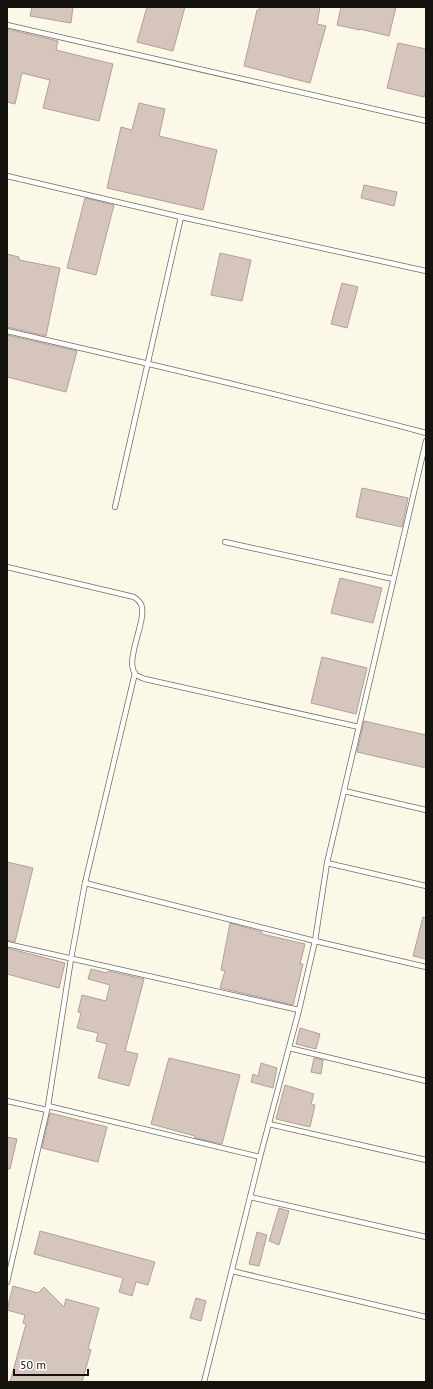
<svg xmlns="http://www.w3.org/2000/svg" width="433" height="1389" font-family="'PT Sans',sans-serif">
<rect width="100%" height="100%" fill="#fbf8e7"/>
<g fill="#d6c5bd" stroke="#b1a199">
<polygon points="32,7 73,7 71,23 30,16"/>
<polygon points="147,7 185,7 173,51 137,42"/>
<polygon points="260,7 320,7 317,24 326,26 310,83 244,66 257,10 259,10"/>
<polygon points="341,7 396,7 389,36 360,29 360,30 337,25"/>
<polygon points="7,29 58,41 56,50 113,64 99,121 43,108 50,80 22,73 15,104 7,102"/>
<polygon points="398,43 426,49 426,89 424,97 387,88"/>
<polygon points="139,103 165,109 159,136 217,150 203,210 107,188 121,127 132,130"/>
<polygon points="364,185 397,192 394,206 361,198"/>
<polygon points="85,198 114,205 96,275 67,268"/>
<polygon points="220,253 251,260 242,301 211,295"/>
<polygon points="7,254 19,257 19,260 60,268 46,336 7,327"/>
<polygon points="342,283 358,287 347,328 331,324"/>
<polygon points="7,335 77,351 66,392 7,377"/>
<polygon points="362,488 408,498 402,527 356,517"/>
<polygon points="340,578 382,588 373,623 331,613"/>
<polygon points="322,657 367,668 356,714 311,703"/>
<polygon points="364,721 426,735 426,768 357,752"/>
<polygon points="7,862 33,868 15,942 7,940"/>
<polygon points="423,917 426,918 426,959 413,956"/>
<polygon points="230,923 262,932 262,934 305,944 300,964 303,964 293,1005 220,988 225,971 221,970"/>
<polygon points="7,948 65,963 59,988 7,974"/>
<polygon points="91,969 107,973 108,971 144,979 125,1051 138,1054 129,1086 98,1078 107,1044 96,1041 98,1033 77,1028 81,1013 78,1012 82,995 106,1001 110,985 88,979"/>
<polygon points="300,1028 320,1034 316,1049 296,1044"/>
<polygon points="169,1058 240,1075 222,1144 195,1138 195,1136 151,1124"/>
<polygon points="314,1058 323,1060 321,1074 311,1072"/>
<polygon points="261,1063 277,1068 273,1088 251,1082 253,1074 258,1076"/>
<polygon points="285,1085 314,1094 311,1104 315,1105 310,1127 276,1119"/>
<polygon points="50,1113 107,1127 98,1162 42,1148"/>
<polygon points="7,1137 17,1139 10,1169 7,1169"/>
<polygon points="279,1208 289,1211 279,1245 269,1241"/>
<polygon points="40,1231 155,1262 148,1285 136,1282 132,1296 119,1292 123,1278 34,1254"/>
<polygon points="257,1232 267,1235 259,1266 249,1264"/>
<polygon points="13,1286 38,1293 44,1287 64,1307 66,1299 99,1308 88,1349 91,1350 82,1382 10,1382 26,1324 23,1323 25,1315 7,1310"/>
<polygon points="196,1298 206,1301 201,1321 190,1318"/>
</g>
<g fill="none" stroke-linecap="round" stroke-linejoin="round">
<g stroke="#716e5f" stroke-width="6">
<g id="service">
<polyline points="7,25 426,121"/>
<polyline points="7,176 181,217 426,271"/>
<path d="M7 331C147 363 287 396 426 433"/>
<polyline points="115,507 181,217"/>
<polyline points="225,542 393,579"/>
<path d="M7 567 134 597C137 599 139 601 141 604 148 620 123 661 136 675 139 677 142 678 145 679L359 727"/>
<polyline points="135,673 85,883 315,941 426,967"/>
<polyline points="344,791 426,810"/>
<polyline points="327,863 426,886"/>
<polyline points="7,944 299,1010"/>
<polyline points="289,1048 426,1081"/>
<polyline points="7,1101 47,1110"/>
<polyline points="48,1106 260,1157"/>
<polyline points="269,1124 426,1160"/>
<polyline points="250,1197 426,1237"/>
<polyline points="232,1271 426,1317"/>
<polyline points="7,1282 48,1106 71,959 85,883"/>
<polyline points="204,1382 260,1157 299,1010 315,941 327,863 426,441"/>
</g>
</g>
<use href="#service" stroke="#fff" stroke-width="4.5"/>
</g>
<rect width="433" height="1389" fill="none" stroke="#14130d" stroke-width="16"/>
<path d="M14 1369v6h74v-6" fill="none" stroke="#14130d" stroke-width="2"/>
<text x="20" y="1369" font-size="12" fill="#14130d" stroke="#ffffff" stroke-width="3" paint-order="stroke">50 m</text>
</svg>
